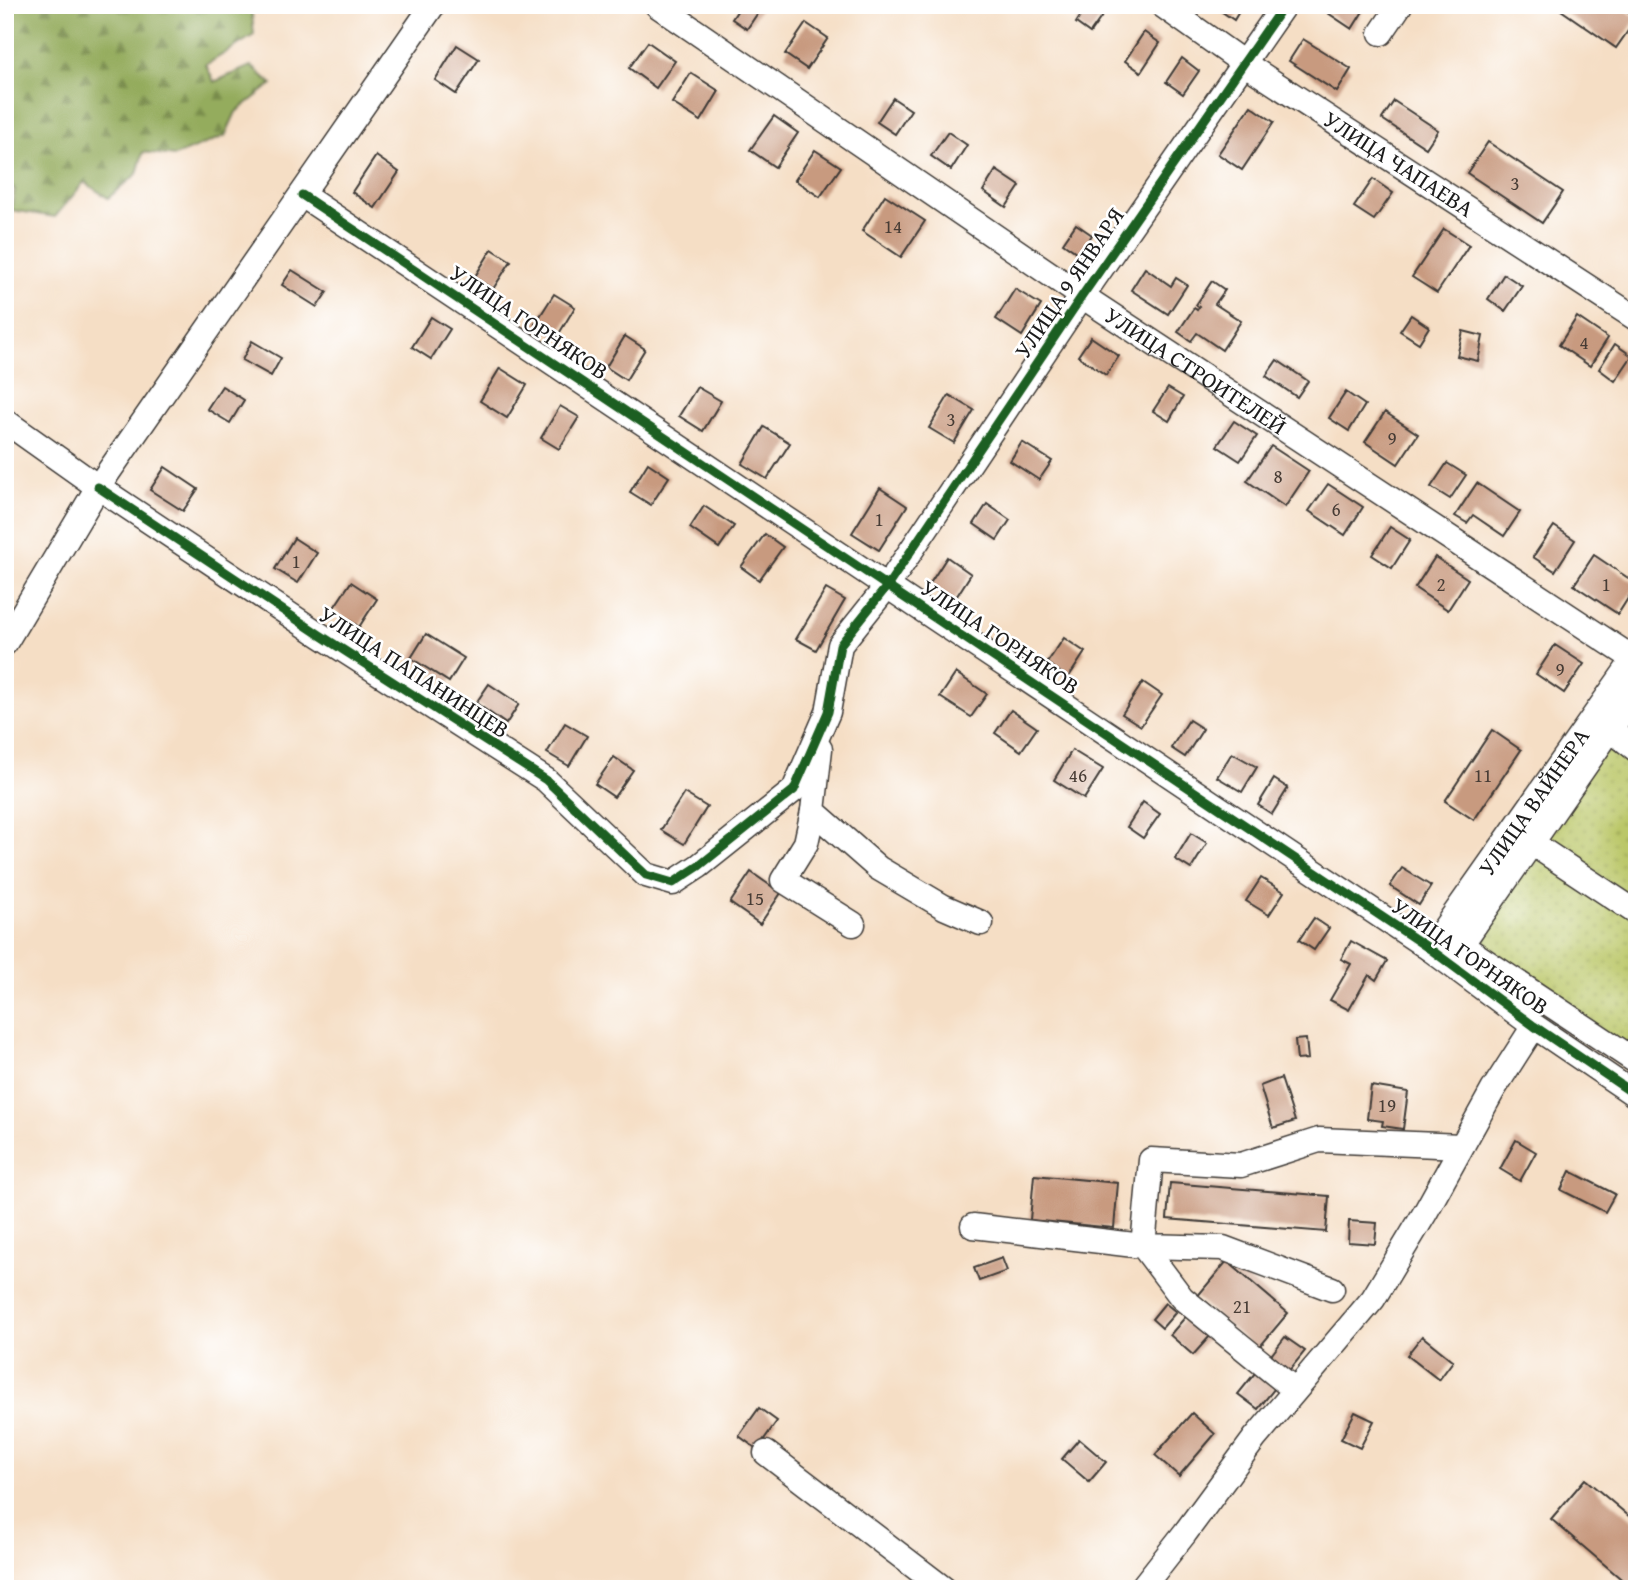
<svg xmlns="http://www.w3.org/2000/svg" width="1642" height="1594" font-family="'Gentium Book Plus',serif">
<defs>
<pattern id="grass-dots" width="8" height="8" patternUnits="userSpaceOnUse" patternTransform="scale(1.75)"><rect width="8" height="8" fill="#bbc769"/><path d="M2 2h.1M6 6h.1" fill="none" stroke="#a0aa5a" stroke-width="1.8" stroke-linecap="round"/></pattern>
<pattern id="forest-firs" width="22" height="20" patternUnits="userSpaceOnUse" patternTransform="scale(1.75)"><rect width="22" height="20" fill="#94ac5d"/><path d="M5 1l3.5 6h-7zM16 11l3.5 6h-7z" fill="#788b4c"/></pattern>
</defs>
<rect width="100%" height="100%" fill="#fff"/>
<filter id="ink" filterUnits="userSpaceOnUse"><feTurbulence type="fractalNoise" baseFrequency=".0143" numOctaves="2"/><feDisplacementMap in="SourceGraphic" scale="14" xChannelSelector="R" yChannelSelector="G"/><feConvolveMatrix kernelMatrix="1 2 1 2 8 2 1 2 1" color-interpolation-filters="sRGB"/></filter>
<filter id="wash" filterUnits="userSpaceOnUse"><feTurbulence type="fractalNoise" baseFrequency=".00686" numOctaves="4" result="noise"/><feDisplacementMap in="SourceGraphic" scale="28" xChannelSelector="R" yChannelSelector="G"/><feGaussianBlur stdDeviation="1.57" result="paint"/><feColorMatrix in="noise" values="0 0 0 0 0 0 0 0 0 0 0 0 0 0 0 0 0 1.4 0 .05"/><feComposite in="paint" operator="in"/></filter>
<g filter="url(#wash)">
<rect width="100%" height="100%" fill="#f5dec5"/>
<polygon fill="url(#grass-dots)" stroke="#6c7242" stroke-width="2" points="1637,673 1637,1075 1450,948"/>
<polygon fill="url(#forest-firs)" stroke="#58643c" stroke-width="2" points="5,5 251,5 254,35 206,65 214,82 251,66 272,84 236,112 225,136 175,156 143,152 137,174 108,198 84,182 55,217 11,210 15,189 5,186"/>
<g id="blocks">
<g fill="#c89a7f">
<polygon points="506,5 527,5 520,15"/>
<polygon points="741,5 756,5 761,8 747,29 732,19"/>
<polygon points="1088,5 1101,5 1107,9 1090,33 1076,23"/>
<polygon points="1212,5 1243,5 1234,20"/>
<polygon points="1316,5 1367,5 1352,29"/>
<polygon points="1564,5 1618,5 1637,18 1616,48 1561,10"/>
<polygon points="806,23 828,38 807,69 785,54"/>
<polygon points="1144,32 1160,43 1141,72 1125,61"/>
<polygon points="1303,39 1351,69 1337,92 1289,61"/>
<polygon points="648,42 675,61 656,88 629,68"/>
<polygon points="457,45 479,59 456,94 435,80"/>
<polygon points="1182,58 1199,71 1183,94 1166,82"/>
<polygon points="691,73 719,91 701,121 672,103"/>
<polygon points="893,98 911,110 895,134 877,122"/>
<polygon points="1394,101 1438,130 1426,148 1382,119"/>
<polygon points="1251,106 1274,122 1242,170 1218,154"/>
<polygon points="774,116 798,133 775,167 750,150"/>
<polygon points="948,132 967,145 951,170 931,156"/>
<polygon points="1488,142 1563,192 1542,223 1467,173"/>
<polygon points="815,150 841,167 820,197 795,180"/>
<polygon points="376,156 399,172 375,208 352,192"/>
<polygon points="996,170 1020,186 1006,207 983,191"/>
<polygon points="1373,179 1393,193 1374,220 1354,207"/>
<polygon points="885,195 925,221 901,257 862,231"/>
<polygon points="1076,224 1092,235 1079,254 1063,243"/>
<polygon points="1444,229 1469,245 1437,293 1412,277"/>
<polygon points="492,249 511,261 493,289 474,278"/>
<polygon points="1145,268 1171,286 1176,278 1187,285 1168,314 1131,290"/>
<polygon points="292,270 327,292 317,307 282,285"/>
<polygon points="1504,274 1522,286 1505,311 1488,299"/>
<polygon points="1212,281 1225,290 1215,304 1241,321 1222,350 1197,333 1191,341 1178,332 1194,308 1197,310 1199,307 1196,305"/>
<polygon points="1015,289 1041,305 1022,336 996,319"/>
<polygon points="554,294 575,307 557,337 535,324"/>
<polygon points="1411,315 1429,327 1419,343 1400,331"/>
<polygon points="431,317 450,329 431,359 412,347"/>
<polygon points="1577,317 1608,338 1590,366 1559,345"/>
<polygon points="1463,331 1483,336 1478,361 1457,356"/>
<polygon points="625,336 645,349 626,380 606,367"/>
<polygon points="1091,337 1119,356 1106,375 1078,356"/>
<polygon points="252,341 281,358 271,376 242,360"/>
<polygon points="1615,344 1632,356 1615,381 1599,369"/>
<polygon points="1277,360 1308,381 1297,397 1266,376"/>
<polygon points="500,368 527,385 507,418 480,401"/>
<polygon points="222,386 244,400 230,423 207,409"/>
<polygon points="697,387 721,401 703,431 679,416"/>
<polygon points="1168,388 1183,397 1169,421 1153,411"/>
<polygon points="1346,392 1365,405 1349,431 1329,418"/>
<polygon points="949,395 974,410 954,443 929,428"/>
<polygon points="560,406 579,417 559,449 541,438"/>
<polygon points="1385,412 1418,434 1398,464 1365,442"/>
<polygon points="1234,421 1257,436 1240,461 1217,446"/>
<polygon points="764,427 790,443 767,479 742,464"/>
<polygon points="1022,442 1052,461 1039,480 1010,461"/>
<polygon points="1271,446 1309,471 1285,507 1247,481"/>
<polygon points="648,463 669,477 651,505 630,492"/>
<polygon points="1447,463 1466,475 1450,499 1431,487"/>
<polygon points="165,467 198,489 183,511 150,490"/>
<polygon points="1477,483 1520,512 1504,536 1473,515 1467,523 1455,516"/>
<polygon points="1328,484 1363,507 1345,535 1309,511"/>
<polygon points="880,488 907,506 879,550 852,533"/>
<polygon points="987,504 1010,520 997,540 974,524"/>
<polygon points="704,506 734,526 719,548 690,528"/>
<polygon points="1554,526 1575,540 1555,571 1533,557"/>
<polygon points="1390,527 1410,540 1392,568 1372,555"/>
<polygon points="765,534 783,547 759,580 741,567"/>
<polygon points="294,538 317,553 298,583 275,569"/>
<polygon points="1594,555 1637,584 1618,614 1574,585"/>
<polygon points="947,557 971,574 953,602 929,585"/>
<polygon points="1435,557 1468,579 1448,610 1415,588"/>
<polygon points="351,582 377,599 359,627 333,609"/>
<polygon points="826,589 845,600 816,650 796,639"/>
<polygon points="426,634 464,658 449,682 411,658"/>
<polygon points="1064,638 1085,652 1068,678 1047,663"/>
<polygon points="1555,645 1584,664 1564,693 1536,674"/>
<polygon points="956,673 987,694 971,717 940,697"/>
<polygon points="1143,682 1162,695 1141,726 1122,714"/>
<polygon points="489,684 519,704 506,724 476,703"/>
<polygon points="1011,710 1037,728 1021,751 995,733"/>
<polygon points="1189,720 1203,729 1185,757 1171,748"/>
<polygon points="565,723 587,736 569,766 547,753"/>
<polygon points="1492,730 1521,750 1474,820 1445,801"/>
<polygon points="1072,750 1103,769 1084,799 1054,780"/>
<polygon points="1232,753 1257,767 1242,792 1217,777"/>
<polygon points="614,757 633,770 614,797 595,784"/>
<polygon points="1274,779 1288,788 1272,814 1258,805"/>
<polygon points="684,793 707,807 684,844 661,830"/>
<polygon points="1143,802 1160,814 1143,838 1127,827"/>
<polygon points="1191,833 1207,843 1191,869 1175,859"/>
<polygon points="1402,868 1431,886 1419,905 1390,886"/>
<polygon points="751,872 781,893 760,924 730,903"/>
<polygon points="1261,878 1284,892 1269,915 1246,901"/>
<polygon points="1314,918 1329,928 1314,950 1299,940"/>
<polygon points="1351,941 1387,961 1376,980 1369,975 1349,1010 1330,1000 1351,964 1341,959"/>
<polygon points="1306,1039 1308,1059 1297,1060 1295,1040"/>
<polygon points="1281,1078 1295,1121 1273,1128 1260,1086"/>
<polygon points="1371,1086 1408,1092 1403,1129 1382,1126 1383,1121 1367,1119"/>
<polygon points="1516,1140 1536,1152 1520,1181 1500,1169"/>
<polygon points="1570,1171 1615,1194 1605,1212 1561,1190"/>
<polygon points="1034,1175 1118,1183 1114,1228 1030,1220"/>
<polygon points="1170,1183 1329,1196 1326,1232 1167,1219"/>
<polygon points="1349,1221 1377,1223 1375,1244 1348,1242"/>
<polygon points="1002,1258 1007,1271 979,1281 974,1268"/>
<polygon points="1227,1261 1288,1313 1257,1350 1196,1298"/>
<polygon points="1165,1303 1176,1312 1162,1328 1152,1319"/>
<polygon points="1187,1315 1210,1336 1193,1355 1170,1335"/>
<polygon points="1422,1336 1453,1361 1439,1380 1407,1355"/>
<polygon points="1285,1337 1305,1351 1288,1372 1269,1358"/>
<polygon points="1255,1373 1275,1388 1258,1409 1238,1394"/>
<polygon points="759,1408 777,1421 757,1449 739,1436"/>
<polygon points="1355,1412 1374,1421 1360,1448 1341,1439"/>
<polygon points="1192,1413 1215,1434 1179,1476 1155,1455"/>
<polygon points="1079,1439 1106,1462 1089,1482 1062,1459"/>
<polygon points="1585,1479 1637,1523 1637,1589 1633,1589 1551,1519"/>
</g>
</g>
</g>
<g filter="url(#ink)">
<use href="#blocks" fill-opacity="0" stroke="#3d3935" stroke-width="2"/>
<g fill="none" stroke-linecap="round" stroke-linejoin="round">
<g stroke="#3d3935" stroke-width="27">
<g id="minor">
<path id="s1" d="M657 5 1082 296 1634 659"/>
<path id="s2" d="M1162 5 1245 64 1637 319"/>
<polyline points="1381,33 1400,5"/>
<polyline points="302,195 1430,949 1534,1026 1637,1096"/>
<polyline points="5,421 98,487 320,635 546,780 646,875 673,883 699,866 794,790 828,712 840,645 888,585 1082,296 1284,5"/>
<polyline points="5,643 98,487 433,5"/>
<polyline points="1637,691 1461,945 1637,1062"/>
<polyline points="1610,729 1637,750"/>
<polyline points="820,749 813,811 878,868 944,907 981,923"/>
<polyline points="813,811 806,843 783,880 853,924"/>
<polyline points="1533,844 1637,913"/>
<path id="s3" d="M1430 949 1637 655"/>
<polyline points="973,1226 1143,1246 1182,1298 1295,1390"/>
<polyline points="1332,1289 1223,1248 1143,1246 1151,1160 1241,1165 1319,1140 1461,1146"/>
<polyline points="766,1453 944,1589"/>
<polyline points="1141,1589 1185,1533 1255,1438 1373,1299 1425,1213 1493,1090 1534,1026"/>
</g>
</g>
<use href="#minor" stroke="#fff" stroke-width="24"/>
<g stroke="#fff" stroke-width="13">
<g id="cycleway">
<polyline points="302,195 1430,949 1534,1026 1637,1096"/>
<polyline points="98,487 320,635 546,780 646,875 673,883 699,866 794,790 828,712 840,645 888,585 1082,296 1284,5"/>
</g>
</g>
<use href="#cycleway" stroke="#1b5e20" stroke-width="9"/>
</g>
</g>
<g text-anchor="middle" stroke-width="5" stroke-linejoin="round" paint-order="stroke">
<g font-size="19" fill="#473c35">
<text x="1515" y="190">3</text>
<text x="893" y="233">14</text>
<text x="1584" y="349">4</text>
<text x="951" y="426">3</text>
<text x="1392" y="445">9</text>
<text x="1278" y="483">8</text>
<text x="1336" y="516">6</text>
<text x="879" y="526">1</text>
<text x="296" y="568">1</text>
<text x="1441" y="591">2</text>
<text x="1606" y="591">1</text>
<text x="1560" y="676">9</text>
<text x="1078" y="782">46</text>
<text x="1483" y="782">11</text>
<text x="755" y="905">15</text>
<text x="1387" y="1112">19</text>
<text x="1242" y="1313">21</text>
</g>
<g font-size="23" fill="#1c1c1c" stroke="#fff">
<text dy="8" stroke="none"><textPath href="#s2" startOffset="285">УЛИЦА ЧАПАЕВА</textPath></text>
<text transform="translate(1069 283) rotate(-56)" y="8">УЛИЦА 9 ЯНВАРЯ</text>
<text transform="translate(529 322) rotate(34)" y="8">УЛИЦА ГОРНЯКОВ</text>
<text dy="8" stroke="none"><textPath href="#s1" startOffset="651">УЛИЦА СТРОИТЕЛЕЙ</textPath></text>
<text transform="translate(1000 637) rotate(34)" y="8">УЛИЦА ГОРНЯКОВ</text>
<text transform="translate(414 672) rotate(33)" y="8">УЛИЦА ПАПАНИНЦЕВ</text>
<text dy="8" stroke="none"><textPath href="#s3" startOffset="180">УЛИЦА ВАЙНЕРА</textPath></text>
<text transform="translate(1470 956) rotate(35)" y="8">УЛИЦА ГОРНЯКОВ</text>
</g>
</g>
<rect width="1642" height="1594" fill="none" stroke="#fff" stroke-width="28"/>
</svg>
